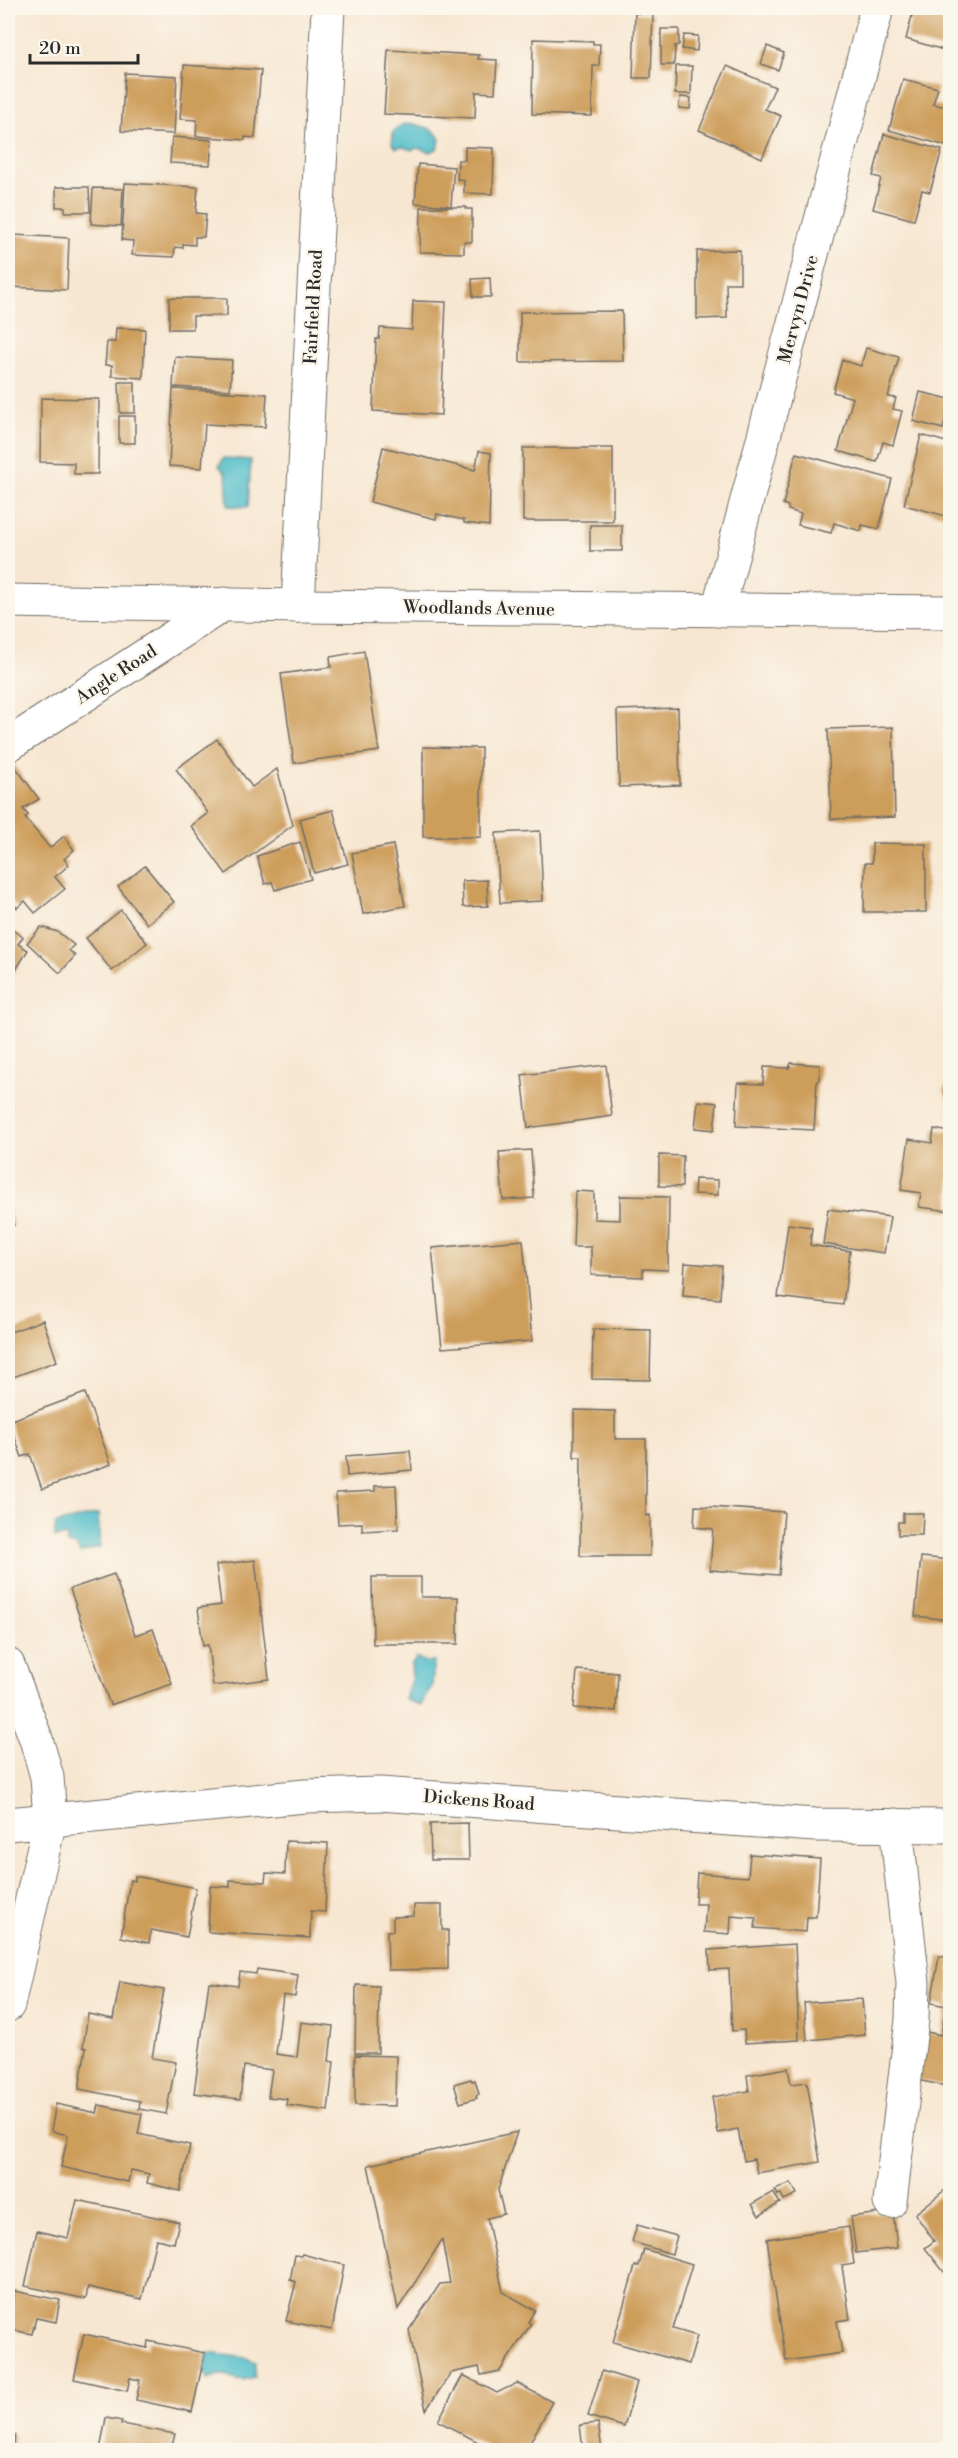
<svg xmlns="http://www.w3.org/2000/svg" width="958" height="2458" font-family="'Libre Bodoni',serif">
<rect width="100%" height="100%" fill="#fbf7ec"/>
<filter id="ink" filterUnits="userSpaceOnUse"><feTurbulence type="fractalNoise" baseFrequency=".0167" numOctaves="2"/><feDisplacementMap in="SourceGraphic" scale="12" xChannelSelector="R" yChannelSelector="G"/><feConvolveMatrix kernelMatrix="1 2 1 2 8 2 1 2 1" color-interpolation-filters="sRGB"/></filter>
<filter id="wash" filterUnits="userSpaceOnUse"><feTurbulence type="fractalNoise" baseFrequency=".008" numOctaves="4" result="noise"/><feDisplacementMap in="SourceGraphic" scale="24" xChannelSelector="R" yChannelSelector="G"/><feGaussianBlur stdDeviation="1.35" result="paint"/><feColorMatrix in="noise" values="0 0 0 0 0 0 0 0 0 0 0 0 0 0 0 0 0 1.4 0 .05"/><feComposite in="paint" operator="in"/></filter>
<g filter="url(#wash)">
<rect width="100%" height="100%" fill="#f7e7d2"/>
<g fill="#51bdca" stroke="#3e747a" stroke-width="1.5">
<path d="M410 123C422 126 436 128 440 140L437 149 430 152 417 148 412 150 403 147 396 148 392 144 393 132 402 125Z"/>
<polygon points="224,458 251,460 248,507 228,506 226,474 219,466"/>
<polygon points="98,1514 100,1547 80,1553 76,1546 67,1544 67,1536 55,1538 55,1524"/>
<polygon points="417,1658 424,1662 434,1662 432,1686 421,1705 405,1700 412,1676 411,1665"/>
<polygon points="208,2353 246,2358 256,2362 255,2377 243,2380 219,2375 208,2379 203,2371"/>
</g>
<g id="blocks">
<g fill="#cd9d5a">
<polygon points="914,8 950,8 950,37 947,51 906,39"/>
<polygon points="635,13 653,14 651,78 633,78"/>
<polygon points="661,29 679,29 679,45 675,46 674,65 661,65"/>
<polygon points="684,35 698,36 697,51 682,49"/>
<polygon points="533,39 593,41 593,44 600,44 599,66 593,66 592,116 532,114"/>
<polygon points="767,46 784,53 778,70 761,64"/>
<polygon points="388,50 479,55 478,59 497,60 495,93 476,92 475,118 384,114"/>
<polygon points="184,65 261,70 255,138 245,137 245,140 196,136 197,120 180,119"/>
<polygon points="676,66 692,66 691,94 675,94"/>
<polygon points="727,66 775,87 765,109 781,116 762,158 699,130"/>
<polygon points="125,73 177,76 174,134 121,131"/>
<polygon points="903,79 938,88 933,104 950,108 950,147 889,130"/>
<polygon points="680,97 691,98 690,109 679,108"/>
<polygon points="884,134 942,150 930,192 922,190 914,220 873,209 881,178 873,176"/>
<polygon points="172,137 212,140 210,165 170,163"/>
<polygon points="465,147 494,148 493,194 464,193 464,180 457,179 458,160 465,160"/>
<polygon points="418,164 454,167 451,206 415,203"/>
<polygon points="125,183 198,187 196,213 206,214 204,237 195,237 195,245 183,244 183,248 175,247 174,257 132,255 133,241 122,240"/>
<polygon points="56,187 89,187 90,212 65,212 65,207 56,207"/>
<polygon points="93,188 123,189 121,226 91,224"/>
<polygon points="421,207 466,207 466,209 472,209 472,242 464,242 464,253 420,252"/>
<polygon points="13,235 69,238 67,290 11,287"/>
<polygon points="740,250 740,283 726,283 727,318 697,319 697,251"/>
<polygon points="490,278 491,297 473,297 472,279"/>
<polygon points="169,298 227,298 227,316 193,316 193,329 169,329"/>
<polygon points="413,301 446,302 441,415 373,411 376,339 379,339 380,328 412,330"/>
<polygon points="622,311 623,361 520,362 520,312"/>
<polygon points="116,328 145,329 143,378 112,376 112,365 105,365 107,342 115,342"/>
<polygon points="866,348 899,357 888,397 896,398 893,409 902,411 893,445 883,442 877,462 838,451 853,398 833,392 842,360 861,366"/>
<polygon points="175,357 232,360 230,390 173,387"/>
<polygon points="119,382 135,382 135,413 120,413"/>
<polygon points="173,389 267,394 265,427 205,424 202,468 169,466"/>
<polygon points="920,392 950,399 943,429 913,421"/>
<polygon points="41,398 99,399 98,474 74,474 74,463 40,462"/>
<rect x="119" y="416" width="16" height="27"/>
<polygon points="921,435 950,443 950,517 904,505"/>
<polygon points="383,447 475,470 479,451 491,453 489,526 464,523 464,520 437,514 436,519 370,502"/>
<rect x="523" y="448" width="90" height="73"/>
<polygon points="796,453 892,479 879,529 862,525 861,531 834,523 831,533 798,525 801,514 788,510 788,506 783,504"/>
<rect x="590" y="525" width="32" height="26"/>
<polygon points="364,651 379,751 294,763 281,674 331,667 330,657"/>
<polygon points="678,708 680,785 619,787 617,710"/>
<polygon points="893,727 895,817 831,819 828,729"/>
<polygon points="217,739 252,787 277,769 293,825 226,874 191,826 208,813 176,769"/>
<polygon points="423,747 481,748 481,837 423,837"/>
<polygon points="12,762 39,799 23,809 28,815 25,818 50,848 64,836 74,850 64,859 69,865 55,877 65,889 35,913 25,901 17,908 8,896 8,766"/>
<polygon points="333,810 348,864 314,873 300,819"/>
<polygon points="540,831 543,901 500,903 496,833"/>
<polygon points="300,842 311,879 275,890 272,882 265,884 257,856"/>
<polygon points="872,843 926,844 926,912 864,912 865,863 872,863"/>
<polygon points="393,845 405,906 363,914 352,853"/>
<polygon points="145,866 174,902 147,924 118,887"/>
<polygon points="487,880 488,906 463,907 462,881"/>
<polygon points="121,910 147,943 112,971 86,938"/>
<polygon points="8,927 23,937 18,944 28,950 14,973 8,970"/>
<polygon points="41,927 58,932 74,945 69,950 75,956 60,973 27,943"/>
<polygon points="791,1063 820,1065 819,1080 817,1081 814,1130 736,1126 738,1083 763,1084 764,1067 789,1068"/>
<polygon points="606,1065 612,1116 528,1128 522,1075"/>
<polygon points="950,1081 950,1101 946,1097 944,1090 947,1083"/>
<polygon points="698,1101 717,1103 714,1130 695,1128"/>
<polygon points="934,1129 950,1132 950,1211 919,1207 921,1193 901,1190 909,1139 932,1143"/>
<polygon points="531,1150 534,1198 503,1200 499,1152"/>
<polygon points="659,1155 683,1156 682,1187 659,1186"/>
<polygon points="695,1179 718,1180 718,1195 694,1194"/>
<polygon points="575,1191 594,1192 594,1219 620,1220 620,1196 669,1197 668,1270 643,1269 643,1277 591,1275 591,1247 573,1247"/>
<polygon points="8,1207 14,1225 8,1228"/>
<polygon points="828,1209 890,1217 884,1253 823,1244"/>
<polygon points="788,1224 812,1227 810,1245 850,1251 843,1305 778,1297"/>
<polygon points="523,1240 532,1341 442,1348 432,1248"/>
<polygon points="685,1263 722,1266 720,1299 683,1296"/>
<polygon points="43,1320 57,1361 8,1379 8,1333"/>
<polygon points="593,1329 651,1330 650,1380 592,1379"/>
<polygon points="85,1393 111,1464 42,1489 30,1454 22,1457 9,1421"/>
<polygon points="574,1410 615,1411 615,1439 646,1439 646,1516 650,1515 650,1556 580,1556 581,1457 574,1457"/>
<polygon points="410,1451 412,1470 347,1476 346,1456"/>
<polygon points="396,1485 398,1529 362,1531 362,1523 338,1524 336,1493 375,1491 375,1486"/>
<polygon points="695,1506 784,1512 779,1575 710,1570 713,1529 694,1527"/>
<polygon points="903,1513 923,1513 922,1535 898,1535 898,1522 903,1522"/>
<polygon points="921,1557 950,1560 950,1620 915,1616"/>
<polygon points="255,1560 269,1679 213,1686 208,1645 203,1646 198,1608 221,1605 216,1565"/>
<polygon points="114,1574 135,1635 153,1629 172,1684 110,1705 70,1589"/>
<polygon points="372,1577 421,1577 421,1597 458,1597 458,1644 373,1644"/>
<polygon points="577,1670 618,1673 616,1711 574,1708"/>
<polygon points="468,1823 469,1860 431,1860 430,1824"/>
<polygon points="286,1841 328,1843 325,1912 311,1911 310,1938 208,1932 210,1886 230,1887 230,1880 265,1882 266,1873 285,1874"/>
<polygon points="750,1854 820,1859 816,1917 807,1917 806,1932 755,1928 756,1918 731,1916 730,1934 704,1932 706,1904 695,1904 697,1873 748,1877"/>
<polygon points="135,1876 196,1888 187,1937 151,1930 149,1943 121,1937 130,1880 135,1881"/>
<polygon points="414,1905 442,1905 442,1930 448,1930 448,1969 388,1970 387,1931 393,1931 393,1917 414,1916"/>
<polygon points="795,1944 799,2040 745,2043 744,2030 732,2031 729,1969 710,1970 709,1950"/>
<polygon points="939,1956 950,1958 950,2087 913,2079 922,2031 941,2035 946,2006 931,2003"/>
<polygon points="257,1969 298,1975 295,1997 283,1995 276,2054 297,2057 301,2022 333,2026 329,2061 334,2062 328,2111 286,2105 287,2099 268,2097 272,2070 244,2066 240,2099 194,2093 209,1982 238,1986 240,1972 256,1974"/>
<polygon points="120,1982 164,1990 152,2058 176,2062 166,2114 139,2109 140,2101 79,2089 86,2048 83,2047 88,2014 113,2019"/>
<polygon points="356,1985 379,1986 378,2053 355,2053"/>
<polygon points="862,1999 865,2035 807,2040 804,2003"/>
<polygon points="355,2055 396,2056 395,2106 355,2105"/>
<polygon points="788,2068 791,2084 807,2082 820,2162 757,2173 754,2159 744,2161 738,2129 718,2133 712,2097 749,2091 747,2075"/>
<polygon points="471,2079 472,2081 475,2080 479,2094 476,2096 477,2098 460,2103 454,2084"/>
<polygon points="56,2104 97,2113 99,2105 142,2114 138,2134 190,2145 180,2191 147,2183 149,2174 131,2170 128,2182 61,2167 68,2135 51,2131"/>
<polygon points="517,2132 498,2190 504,2214 487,2218 503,2292 535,2310 528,2322 531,2324 500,2371 481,2375 479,2367 451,2373 426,2410 409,2330 440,2284 450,2283 442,2240 398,2309 368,2165"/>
<polygon points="791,2183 797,2194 784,2200 781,2194 778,2195 775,2190"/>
<polygon points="950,2186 950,2267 944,2272 925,2248 934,2241 915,2214"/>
<polygon points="773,2192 780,2203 759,2216 752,2204"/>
<polygon points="77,2200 179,2222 174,2243 156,2239 142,2299 88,2287 86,2299 25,2286 37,2231 68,2238"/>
<polygon points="893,2211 897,2248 856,2253 851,2217"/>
<polygon points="637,2225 677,2236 672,2254 632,2242"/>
<polygon points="849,2227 854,2264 842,2266 850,2319 837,2321 842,2353 786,2361 767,2239"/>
<polygon points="644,2249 692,2264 673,2329 697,2336 689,2364 613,2342 635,2266 639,2266"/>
<polygon points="302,2254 344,2265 332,2330 286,2321 296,2282 290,2280 295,2255 301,2256"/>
<polygon points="14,2291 60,2300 56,2322 36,2318 32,2334 8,2329"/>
<polygon points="84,2334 147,2348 148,2341 205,2353 192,2412 136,2400 140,2380 130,2378 127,2391 74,2379"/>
<polygon points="602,2371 637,2382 624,2427 588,2416"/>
<polygon points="463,2375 497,2393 517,2383 552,2402 526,2450 493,2450 438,2421"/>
<polygon points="106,2418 122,2421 121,2424 175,2434 171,2450 100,2450"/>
<polygon points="598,2423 602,2450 583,2450 580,2425"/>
<polygon points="8,2433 15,2435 13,2450 8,2450"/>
</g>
</g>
</g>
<g filter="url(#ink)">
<use href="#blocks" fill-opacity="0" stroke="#726d65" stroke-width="1.5"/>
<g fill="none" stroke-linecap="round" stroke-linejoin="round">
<g stroke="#726d65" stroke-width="35">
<g id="minor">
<polyline points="8,601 298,606 950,612"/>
<polyline points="298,606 328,8"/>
<polyline points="718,610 877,8"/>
<polyline points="8,745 224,604"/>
<polyline points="8,1665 36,1739 47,1777 50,1820 8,2005"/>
<polyline points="8,1824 305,1796 380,1794 815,1825 950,1826"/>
<polyline points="890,2202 912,2020 913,1983 896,1825"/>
</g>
</g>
<use href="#minor" stroke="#fff" stroke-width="33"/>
</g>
</g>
<g text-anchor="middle" stroke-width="5" stroke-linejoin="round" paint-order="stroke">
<g font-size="18" fill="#2b2b2b" stroke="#fbf7ec">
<text transform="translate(313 307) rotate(-87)" y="6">Fairfield Road</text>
<text transform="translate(798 309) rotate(-75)" y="6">Mervyn Drive</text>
<text transform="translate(479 608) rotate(1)" y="6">Woodlands Avenue</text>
<text transform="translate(116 674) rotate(-33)" y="6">Angle Road</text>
<text transform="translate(479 1800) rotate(4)" y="6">Dickens Road</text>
</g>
</g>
<rect width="958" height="2458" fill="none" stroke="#fbf7ec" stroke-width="30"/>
<path d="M30 54v9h108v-9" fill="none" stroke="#2b2b2b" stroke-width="3"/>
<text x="39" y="54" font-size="18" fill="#2b2b2b" stroke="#fbf7ec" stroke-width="4.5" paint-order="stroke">20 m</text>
</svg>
